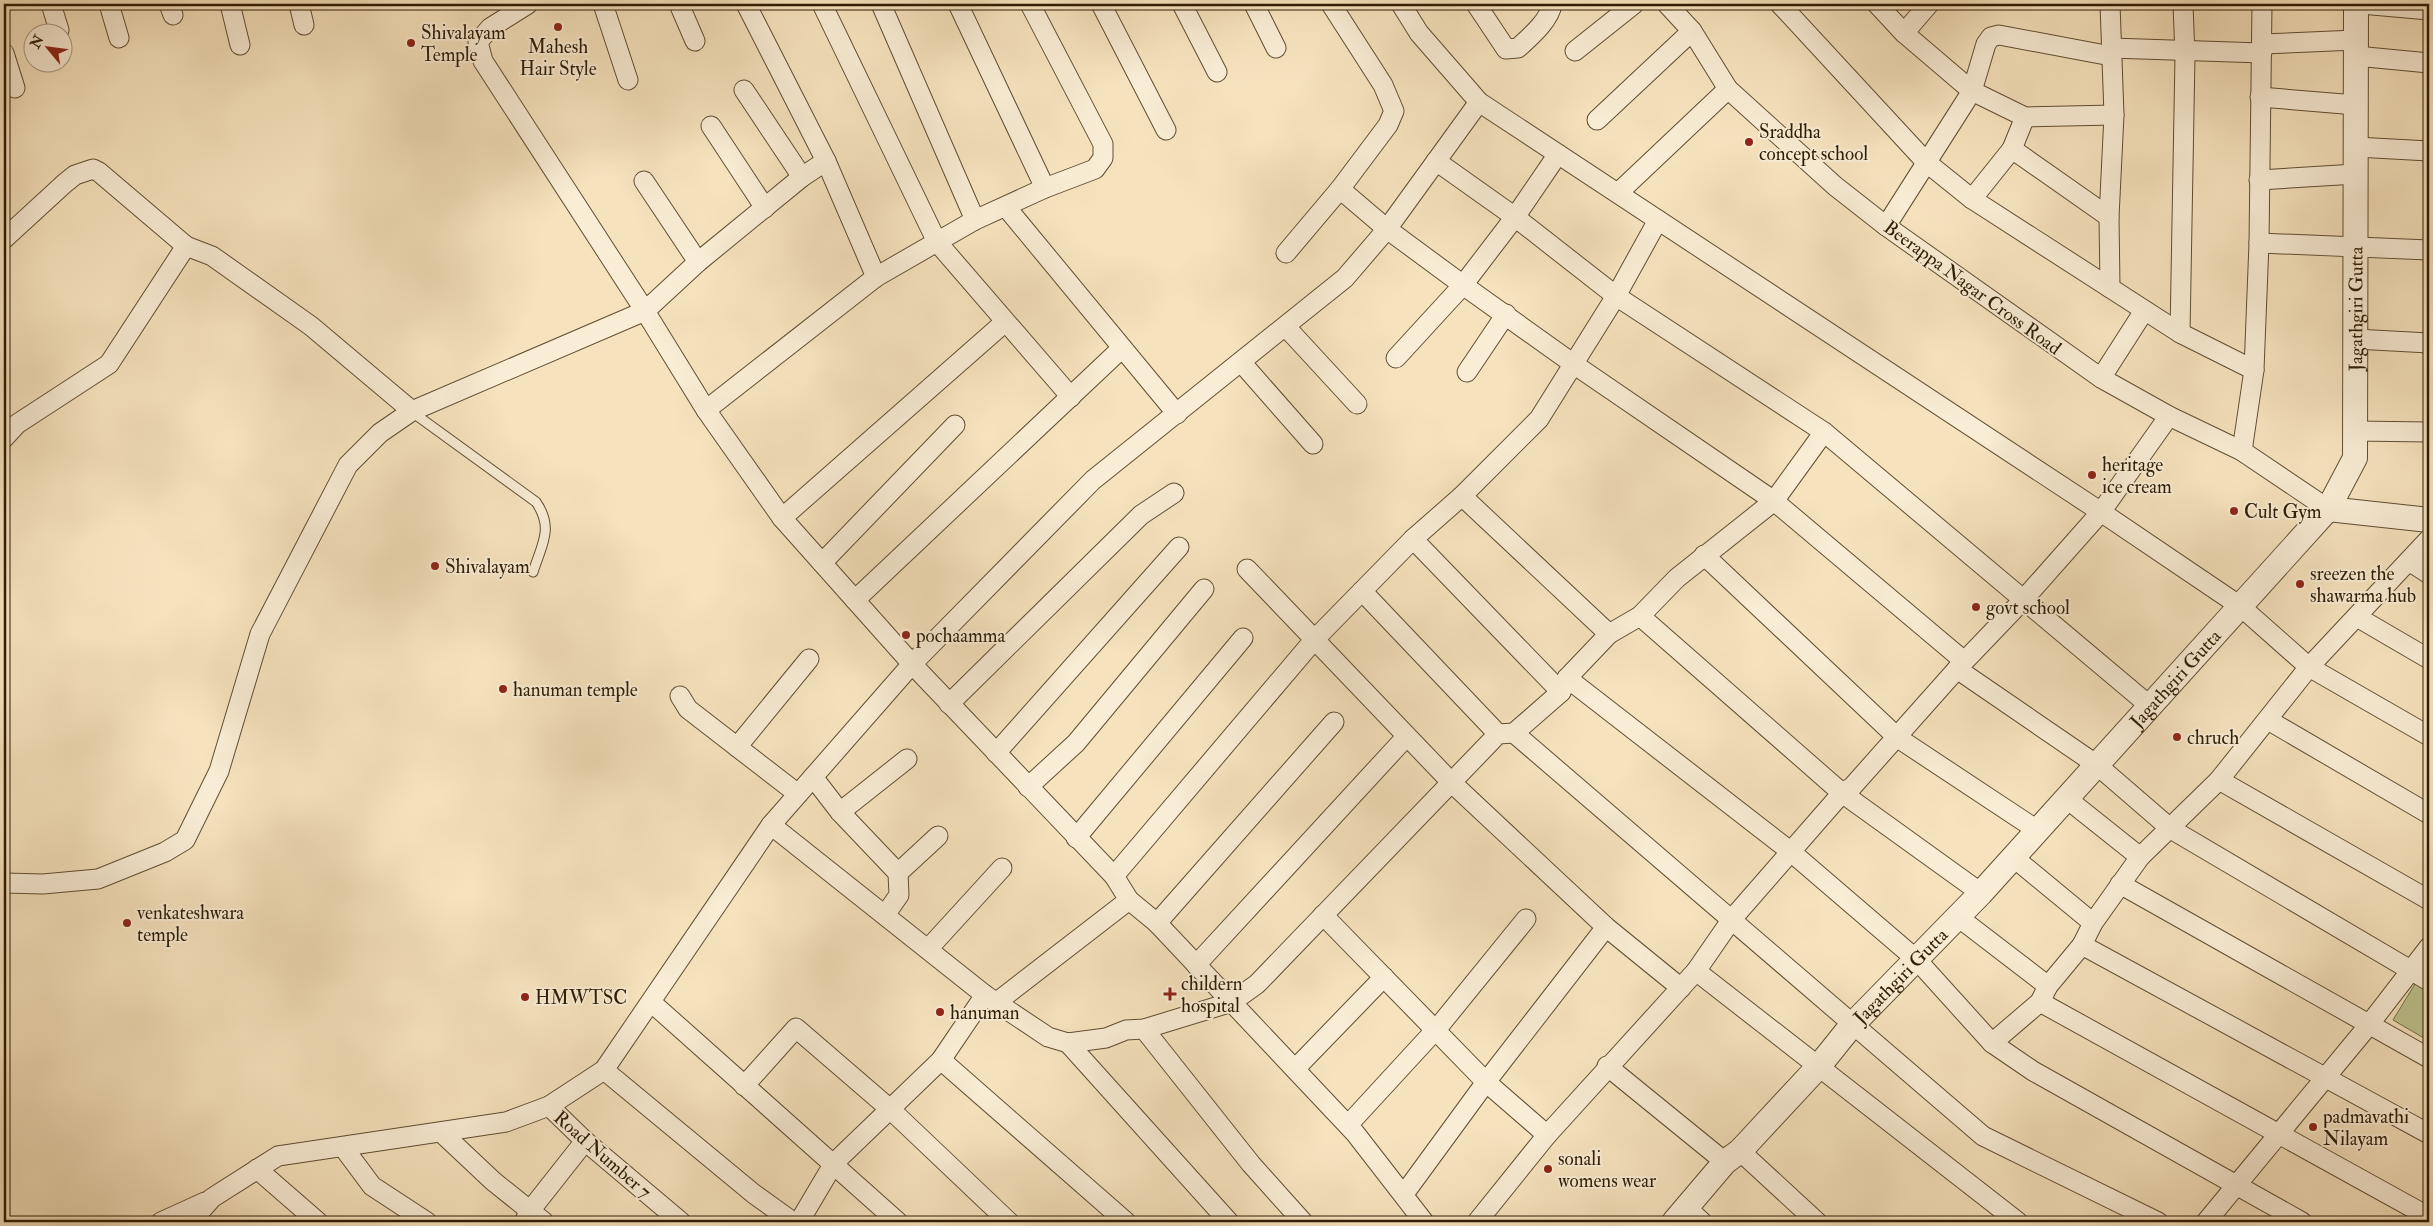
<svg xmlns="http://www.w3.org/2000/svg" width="2433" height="1226" font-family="'IM FELL Double Pica',serif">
<rect width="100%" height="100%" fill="#f6e3be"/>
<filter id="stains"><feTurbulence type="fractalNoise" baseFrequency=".004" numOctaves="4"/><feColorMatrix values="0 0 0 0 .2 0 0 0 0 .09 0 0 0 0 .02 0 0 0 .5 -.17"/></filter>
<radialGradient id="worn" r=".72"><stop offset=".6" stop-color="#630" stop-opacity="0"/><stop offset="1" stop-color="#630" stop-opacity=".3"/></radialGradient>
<polygon fill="#bec390" stroke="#76704a" points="2418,979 2429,986 2429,1041 2393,1020"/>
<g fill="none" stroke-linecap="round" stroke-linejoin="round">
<g stroke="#604e32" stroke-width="11">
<path id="service" d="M412 412 536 502C554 528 542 544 533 572"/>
</g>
<g stroke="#604e32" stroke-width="21">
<g id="minor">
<polyline points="51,4 59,30"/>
<polyline points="109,4 119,38"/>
<polyline points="169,4 173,15"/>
<polyline points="230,4 240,45"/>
<polyline points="299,4 304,25"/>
<polyline points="528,4 490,28 478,42 483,61 645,311 706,410 782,518 912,664 1114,876 1129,900 1157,923 1355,1133 1424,1222"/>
<polyline points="603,4 628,80"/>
<polyline points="679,4 695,41"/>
<polyline points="746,4 826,161 876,277"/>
<polyline points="822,4 937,242 1071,397"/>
<polyline points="881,4 975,220"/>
<polyline points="958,4 1045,188"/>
<polyline points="1101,4 1166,130"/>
<polyline points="1182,4 1217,72"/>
<polyline points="1254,4 1276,48"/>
<polyline points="1401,4 1419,33 1479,102 2101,512 2240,606 2309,667 2429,736"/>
<path d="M1476 4 1506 49 1518 48C1530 37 1550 20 1552 4"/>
<polyline points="1667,4 1692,31 1728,89 1835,186 1886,226 2101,378 2169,416 2242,451 2328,509"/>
<polyline points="1780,4 1926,162 1972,199 2180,333"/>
<polyline points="1877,4 1904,33 1972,91 2025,117 2114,115 2110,4"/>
<polyline points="2183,4 2185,56 2180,333 2254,370"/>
<polyline points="2361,4 2429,10"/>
<polyline points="1904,33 1929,4"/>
<polyline points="2262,44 2356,40"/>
<polyline points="2111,48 2262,53"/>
<polyline points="1575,51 1634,4"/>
<polyline points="4,53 15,88"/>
<polyline points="2356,56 2429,63"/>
<polyline points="744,90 802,177"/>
<polyline points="2260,97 2356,105"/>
<polyline points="1597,120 1692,31"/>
<polyline points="711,126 765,208"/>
<polyline points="2356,147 2429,151"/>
<polyline points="2012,149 2025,117"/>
<polyline points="1436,161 1515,217 1616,296 1824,432 2150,706"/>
<polyline points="2259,180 2356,174"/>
<polyline points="644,181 698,262"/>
<polyline points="1340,189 1387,229 1463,285 1575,365 1774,501 1964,661"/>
<polyline points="1618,193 1728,89"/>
<polyline points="1972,199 2012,149 2109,217"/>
<polyline points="1006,207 1177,414"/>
<polyline points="1886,226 1972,91 1986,44 1991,37 1999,35 2111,56"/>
<polyline points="4,239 65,183 75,175 93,169 99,172 186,246"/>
<polyline points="2259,243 2429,250"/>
<polyline points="1286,253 1340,189 1388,125 1394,111 1383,85 1331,4"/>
<polyline points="2110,288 2109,217 2114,115"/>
<polyline points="1286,327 1357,404"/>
<polyline points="2355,339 2429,343"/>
<polyline points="1396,358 1463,285 1515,217 1558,154"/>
<polyline points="1241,362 1313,444"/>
<polyline points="1467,372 1506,314"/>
<polyline points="2101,378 2144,311"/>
<polyline points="706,410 876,277 975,220 1045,188 1095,169 1103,158 1103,144 1030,4"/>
<polyline points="2355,431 2429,432"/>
<polyline points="4,438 17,424 109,364 186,246 212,256 311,326 412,411"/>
<polyline points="2242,451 2254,370 2259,243 2262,4"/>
<polyline points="1462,496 1609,634"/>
<polyline points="782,518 1005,322"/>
<polyline points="1413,539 1561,692"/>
<polyline points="1704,555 1898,738 2037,830"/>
<polyline points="2409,561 2429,574"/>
<polyline points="822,563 955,425"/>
<polyline points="1247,569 1451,782 1606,927 1681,988"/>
<polyline points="1362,591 1498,734"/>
<polyline points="855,600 1122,348"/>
<polyline points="1640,616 1842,793 1981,893"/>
<polyline points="2357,617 2429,659"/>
<polyline points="1957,669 2097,765 2171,829 2429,981"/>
<polyline points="1567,678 1790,851 1917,960 1992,1043 2033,1071 2302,1222"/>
<polyline points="680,696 688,709 798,794"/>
<polyline points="949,704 1141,515 1174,493"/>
<polyline points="2268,720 2429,814"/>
<polyline points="1514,733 1983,1136 2158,1222"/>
<polyline points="737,747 809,659"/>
<polyline points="996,753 1179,547"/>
<polyline points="813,777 840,812 898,873 899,895 885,915"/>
<polyline points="2219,780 2429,900"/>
<polyline points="1028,787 1076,743 1204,589"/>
<polyline points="2066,798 2140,857"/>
<polyline points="840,812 907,759"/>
<polyline points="771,825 985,995 1048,1037 1068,1043 1106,1038 1126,1030 1144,1029 1232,1002 1257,984 1498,734 1514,733 1561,692 1567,678 1609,634 1640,616 1677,578 1774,501 1824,432"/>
<polyline points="1076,838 1243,638"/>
<polyline points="2013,857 2093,923"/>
<polyline points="898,873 938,836"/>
<polyline points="1114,876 1314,640 1413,539 1462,496 1539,419 1616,296 1658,220"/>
<polyline points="4,883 43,884 98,879 165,852 185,840 219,771 260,634 348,465 380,433 412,411 645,311 698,262 802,177 826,161"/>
<polyline points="2120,884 2429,1058"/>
<polyline points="1323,915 1486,1082 1547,1135"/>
<polyline points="1958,917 2048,986"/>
<polyline points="1157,923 1334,722"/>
<polyline points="2082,945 2429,1134"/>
<polyline points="928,949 1002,868"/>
<polyline points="1196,965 1406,737"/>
<polyline points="1696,971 2018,1222"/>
<polyline points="651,1002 898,1222"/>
<polyline points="997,1002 1129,900"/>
<polyline points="2040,1002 2429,1217"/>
<polyline points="1144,1029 1251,1164 1303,1222"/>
<polyline points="1068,1043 1229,1222"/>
<polyline points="1992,1043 2040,1002 2048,986 2082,945 2093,923 2140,857 2219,780 2309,667 2429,539"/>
<polyline points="941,1060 1126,1222"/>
<polyline points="1607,1066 1725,1162"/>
<polyline points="1295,1069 1384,977"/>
<polyline points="604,1070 754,1194 793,1222"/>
<polyline points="744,1086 796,1028 890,1109 1009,1222"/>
<polyline points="549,1106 585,1141 681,1222"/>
<polyline points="1348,1125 1440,1025 1526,919"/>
<polyline points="442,1133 493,1181 544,1222"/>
<polyline points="343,1147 372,1186 427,1222"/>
<polyline points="1740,1151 1817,1222"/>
<polyline points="257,1169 318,1222"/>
<polyline points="1404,1194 1486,1082 1606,927"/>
<polyline points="1687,1208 1702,1222"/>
<polyline points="161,1222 205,1202"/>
<polyline points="191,1222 212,1198 278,1156 506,1122 549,1106 604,1070 771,825 912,664 1093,480 1345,278 1387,229 1479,102"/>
<polyline points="524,1222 529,1212 585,1141"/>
<polyline points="799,1222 834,1163 941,1060 985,995"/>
<polyline points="1477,1222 1547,1135 1696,971 1732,919 1842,793 1852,787 1957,669 2024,599 2101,512 2169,416"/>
<polyline points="2206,1222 2368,1026 2429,947"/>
</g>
</g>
<g stroke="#604e32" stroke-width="26">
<g id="tertiary">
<polyline points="2328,509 2429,520"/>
<path id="s1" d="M1674 1222 1725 1162 1740 1151 1819 1066 1852 1025 1981 893 2328 509 2355 458 2356 4"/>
</g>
</g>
<use href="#service" stroke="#f9edd5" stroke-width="9"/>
<use href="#minor" stroke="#f9edd5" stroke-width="19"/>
<use href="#tertiary" stroke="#f9edd5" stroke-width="24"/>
</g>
<g fill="#8f2418" stroke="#f9edd5" stroke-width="2">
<circle cx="558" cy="27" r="5"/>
<circle cx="411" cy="43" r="5"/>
<circle cx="1749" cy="142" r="5"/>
<circle cx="2092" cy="475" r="5"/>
<circle cx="2234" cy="511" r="5"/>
<circle cx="435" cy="566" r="5"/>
<circle cx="2300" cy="584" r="5"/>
<circle cx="1976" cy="607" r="5"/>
<circle cx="906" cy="635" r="5"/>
<circle cx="503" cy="689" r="5"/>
<circle cx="2177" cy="737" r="5"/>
<circle cx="127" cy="923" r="5"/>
<path d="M1167.5 986.5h5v5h5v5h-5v5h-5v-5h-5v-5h5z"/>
<circle cx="525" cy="997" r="5"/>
<circle cx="940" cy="1012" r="5"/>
<circle cx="2313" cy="1127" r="5"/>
<circle cx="1548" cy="1169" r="5"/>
</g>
<g text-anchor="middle" stroke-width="4" stroke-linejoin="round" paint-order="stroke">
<g font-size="19" fill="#2e1d04" stroke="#f9edd5" text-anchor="start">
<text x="421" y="39">Shivalayam<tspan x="421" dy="22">Temple</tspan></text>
<text x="558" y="53" text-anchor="middle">Mahesh<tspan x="558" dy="22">Hair Style</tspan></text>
<text x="1759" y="138">Sraddha<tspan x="1759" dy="22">concept school</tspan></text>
<text x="2102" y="471">heritage<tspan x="2102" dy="22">ice cream</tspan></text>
<text x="2244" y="518">Cult Gym</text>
<text x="445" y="573">Shivalayam</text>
<text x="2310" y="580">sreezen the<tspan x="2310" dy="22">shawarma hub</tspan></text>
<text x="1986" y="614">govt school</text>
<text x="916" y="642">pochaamma</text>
<text x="513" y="696">hanuman temple</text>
<text x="2187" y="744">chruch</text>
<text x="137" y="919">venkateshwara<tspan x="137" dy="22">temple</tspan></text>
<text x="1181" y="990">childern<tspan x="1181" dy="22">hospital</tspan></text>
<text x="535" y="1004">HMWTSC</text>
<text x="950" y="1019">hanuman</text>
<text x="2323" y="1123">padmavathi<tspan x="2323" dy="22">Nilayam</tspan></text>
<text x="1558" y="1165">sonali<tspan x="1558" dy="22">womens wear</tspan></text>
</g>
<g font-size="19" fill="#2e1d04" stroke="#f9edd5">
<text transform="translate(1973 287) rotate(36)" y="7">Beerappa Nagar Cross Road</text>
<text dy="7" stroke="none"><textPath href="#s1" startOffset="1175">Jagathgiri Gutta</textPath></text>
<text dy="7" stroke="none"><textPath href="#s1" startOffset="740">Jagathgiri Gutta</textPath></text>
<text dy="7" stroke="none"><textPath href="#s1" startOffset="335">Jagathgiri Gutta</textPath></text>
<text transform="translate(603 1154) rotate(41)" y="7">Road Number 7</text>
</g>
</g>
<rect width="2433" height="1226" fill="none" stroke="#f6e3be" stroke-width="20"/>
<rect x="5" y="5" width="2423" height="1216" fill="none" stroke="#2e1d04" stroke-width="2.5"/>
<rect x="10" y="10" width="2413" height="1206" fill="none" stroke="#2e1d04"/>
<g transform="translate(48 48) rotate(299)"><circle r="24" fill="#f9edd5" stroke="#a89a81"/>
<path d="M0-4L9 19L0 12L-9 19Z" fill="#8f2418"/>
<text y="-8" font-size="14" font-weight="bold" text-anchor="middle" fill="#2e1d04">N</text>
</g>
<rect width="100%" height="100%" filter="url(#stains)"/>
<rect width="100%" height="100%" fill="url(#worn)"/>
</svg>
